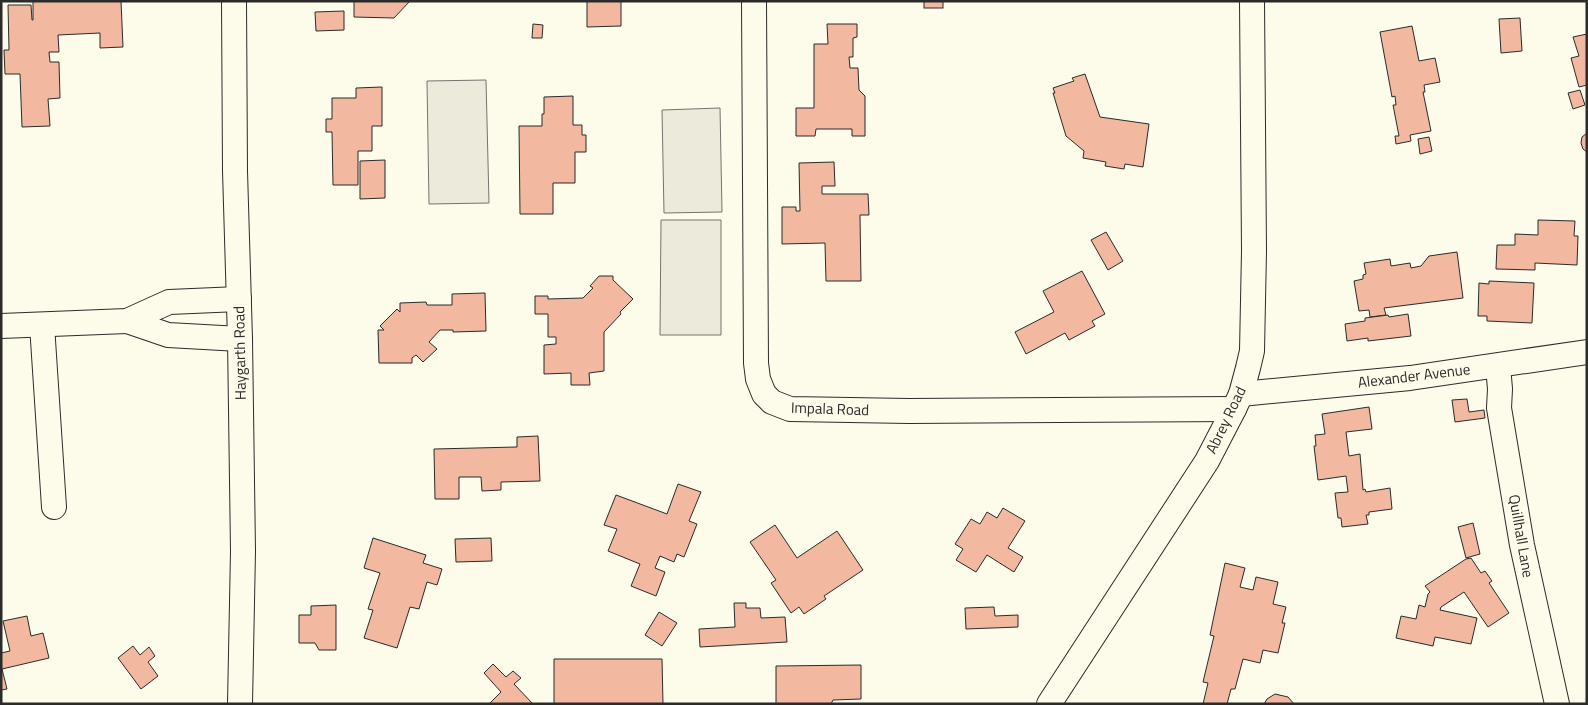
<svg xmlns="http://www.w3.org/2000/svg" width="1588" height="705" font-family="'Titillium Web',sans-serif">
<rect width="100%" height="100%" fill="#fdfbea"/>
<g fill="#ecebdb" stroke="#74746e">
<polygon points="486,80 489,203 429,204 427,81"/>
<polygon points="720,108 722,212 664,213 662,110"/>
<polygon points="661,220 721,220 721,335 660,335"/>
</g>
<g fill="#f2b8a0" stroke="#2b2b2b">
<polygon points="33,1 121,1 123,47 100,48 100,33 58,35 59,52 49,52 50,62 59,62 60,98 48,99 50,126 22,127 20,74 5,74 4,50 9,50 8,5 31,5 32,20 33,20"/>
<polygon points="354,1 410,1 394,18 354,17"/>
<polygon points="587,1 621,1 621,26 587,27"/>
<rect x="924" y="1" width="19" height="7"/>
<polygon points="344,11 344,30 316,31 315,12"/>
<polygon points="1520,18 1522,51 1501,53 1499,19"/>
<polygon points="533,24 543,25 542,38 532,38"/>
<polygon points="827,24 857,24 857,37 853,38 853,57 849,57 850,68 858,68 859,90 865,96 865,136 852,136 852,129 816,129 815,136 796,136 796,108 814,108 814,44 828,44"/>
<polygon points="1412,26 1419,61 1435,58 1440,82 1424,85 1425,92 1423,92 1431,131 1410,135 1411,141 1396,144 1395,136 1399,136 1393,105 1396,105 1395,96 1392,97 1380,32"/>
<polygon points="1587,34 1587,85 1579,87 1571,58 1579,56 1573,37"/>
<polygon points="1085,74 1100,117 1149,124 1143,167 1125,164 1124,169 1105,166 1106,162 1083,158 1084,151 1066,136 1053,93 1055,93 1053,88 1074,81 1072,78"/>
<polygon points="382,87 382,126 372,126 372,151 358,151 358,185 333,185 332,132 326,132 326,119 332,119 332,98 356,98 356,88"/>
<polygon points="1580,90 1585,105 1573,109 1568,93"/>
<polygon points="573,96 573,125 582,125 582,135 586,135 586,152 575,152 575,183 553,183 553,214 520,214 519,126 542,126 542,114 544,114 544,97"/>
<polygon points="1587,133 1587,152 1583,149 1581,143 1582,137"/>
<polygon points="1429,137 1432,151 1420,154 1418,139"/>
<polygon points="385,160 385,198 360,199 360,161"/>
<polygon points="834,162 835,186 822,186 822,194 868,194 869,215 860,215 861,281 826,281 825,243 782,244 782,207 796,207 796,211 800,211 799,163"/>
<polygon points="1538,220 1575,221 1574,236 1578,236 1577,265 1535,263 1535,270 1496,269 1497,245 1515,245 1515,234 1538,235"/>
<polygon points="1106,232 1123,261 1108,270 1091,240"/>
<polygon points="1457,252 1463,298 1384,308 1386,315 1370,317 1369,310 1359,311 1354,281 1363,279 1363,275 1366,274 1364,263 1390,259 1391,266 1410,263 1411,268 1421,266 1429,256"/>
<polygon points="1082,271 1105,314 1092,321 1095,326 1069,340 1065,333 1026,354 1015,332 1054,312 1043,291"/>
<polygon points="599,276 613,276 613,280 633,299 620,312 621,314 604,332 604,371 589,373 590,385 571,385 571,373 544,374 544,345 556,344 556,337 548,337 548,314 535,314 535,296 548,296 548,299 583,298 593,288 590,286"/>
<polygon points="1489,281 1534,283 1532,323 1487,321 1487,316 1478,316 1479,283 1489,284"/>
<polygon points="485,293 486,331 453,332 453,330 440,330 429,342 437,349 423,362 416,355 412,358 412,363 379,363 378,330 384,330 380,326 397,309 400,312 400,303 426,302 427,305 452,305 452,294"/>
<polygon points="1408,314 1411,336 1368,341 1368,338 1347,341 1345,324 1365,321 1365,318 1388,315 1389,317"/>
<polygon points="1467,399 1469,412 1484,410 1485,418 1455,422 1452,400"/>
<polygon points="1369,407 1372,429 1346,432 1349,456 1360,454 1363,490 1365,489 1366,492 1390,488 1392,509 1369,512 1369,515 1366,515 1368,524 1342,527 1341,518 1338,518 1335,493 1348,492 1346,476 1318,480 1314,446 1316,446 1315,435 1325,434 1322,414"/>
<polygon points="538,436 540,481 501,482 501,490 482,491 481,477 459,477 459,499 435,499 434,449 517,447 517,437"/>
<polygon points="678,484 701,492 689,521 697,524 684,557 677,554 674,562 660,556 655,568 665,572 656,596 631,586 640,564 608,551 617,529 604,525 616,495 667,514"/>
<polygon points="1003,508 1025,521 1008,548 1023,557 1014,572 987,555 976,572 956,560 963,549 955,544 971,519 980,524 987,512 997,518"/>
<polygon points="1473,523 1480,554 1466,558 1458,527"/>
<polygon points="775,525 797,558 837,531 863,570 824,596 826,599 804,614 799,607 791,613 771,583 776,580 750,542"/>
<polygon points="373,538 426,555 423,563 442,569 437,585 427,582 419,609 410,607 397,648 364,638 373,610 368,609 380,573 364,568"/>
<polygon points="491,538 492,561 456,562 455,539"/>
<polygon points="1471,558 1481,573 1485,571 1492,581 1489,583 1509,613 1488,627 1464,592 1441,607 1440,610 1477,618 1471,644 1435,637 1433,646 1396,638 1401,616 1416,619 1419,605 1425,607 1428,594 1430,592 1425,586 1466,559"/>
<polygon points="1225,563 1245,568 1240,587 1253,590 1256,577 1278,582 1273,604 1286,607 1282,623 1285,623 1278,653 1263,650 1260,663 1243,659 1235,689 1231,689 1227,704 1203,704 1208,683 1203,682 1214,636 1210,635"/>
<polygon points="734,603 746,603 746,608 760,608 761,618 785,617 787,642 700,647 699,629 735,627"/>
<polygon points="336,605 336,650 319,650 315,643 299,643 299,615 311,615 311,606"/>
<polygon points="994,607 995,616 1018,615 1018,627 966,629 965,608"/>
<polygon points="659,612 677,623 662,646 645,635"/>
<polygon points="27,616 31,636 43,633 49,658 2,669 7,689 1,690 1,653 10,651 3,621"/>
<polygon points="133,646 140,655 149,647 155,656 148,662 158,676 141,689 118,658"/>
<polygon points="554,659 662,659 663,704 554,704"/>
<polygon points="493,664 506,677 513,671 521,678 514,684 533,704 489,704 501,692 484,673"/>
<polygon points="861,665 861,699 833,700 831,704 776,704 776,666"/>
<polygon points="1275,694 1288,697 1294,704 1264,704 1267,699"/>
</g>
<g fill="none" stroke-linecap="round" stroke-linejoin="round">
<g stroke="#2b2b2b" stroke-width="26">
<g id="minor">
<polyline points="234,1 235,171 240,339 243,551 240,704"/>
<polyline points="754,1 756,363 758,379 764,394 772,402 790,409 909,411 1234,409"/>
<polyline points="127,321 168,335 240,339"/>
<polyline points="42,325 54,507"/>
<polyline points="1,326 127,321 169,302 239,299"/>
<polyline points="1498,366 1500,389 1499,408 1522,545 1557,704"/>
<polyline points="1241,394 1410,378 1587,352"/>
<polyline points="1049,704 1207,461 1234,409 1241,394 1248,368 1252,351 1254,251 1252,1"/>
</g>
</g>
<use href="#minor" stroke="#fdfbea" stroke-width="24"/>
</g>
<g text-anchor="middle" stroke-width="4" stroke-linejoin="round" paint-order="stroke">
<g font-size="15" fill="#2b2b2b" stroke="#fdfbea">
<text transform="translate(240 353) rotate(-91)" y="5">Haygarth Road</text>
<text transform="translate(1414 376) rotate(-7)" y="5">Alexander Avenue</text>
<text transform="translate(830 409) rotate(2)" y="5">Impala Road</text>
<text transform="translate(1226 420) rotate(-64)" y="5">Abrey Road</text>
<text transform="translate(1521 536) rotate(80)" y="5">Quillhall Lane</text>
</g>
</g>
<rect width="1588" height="705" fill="none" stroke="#2b2b2b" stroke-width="5"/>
</svg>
